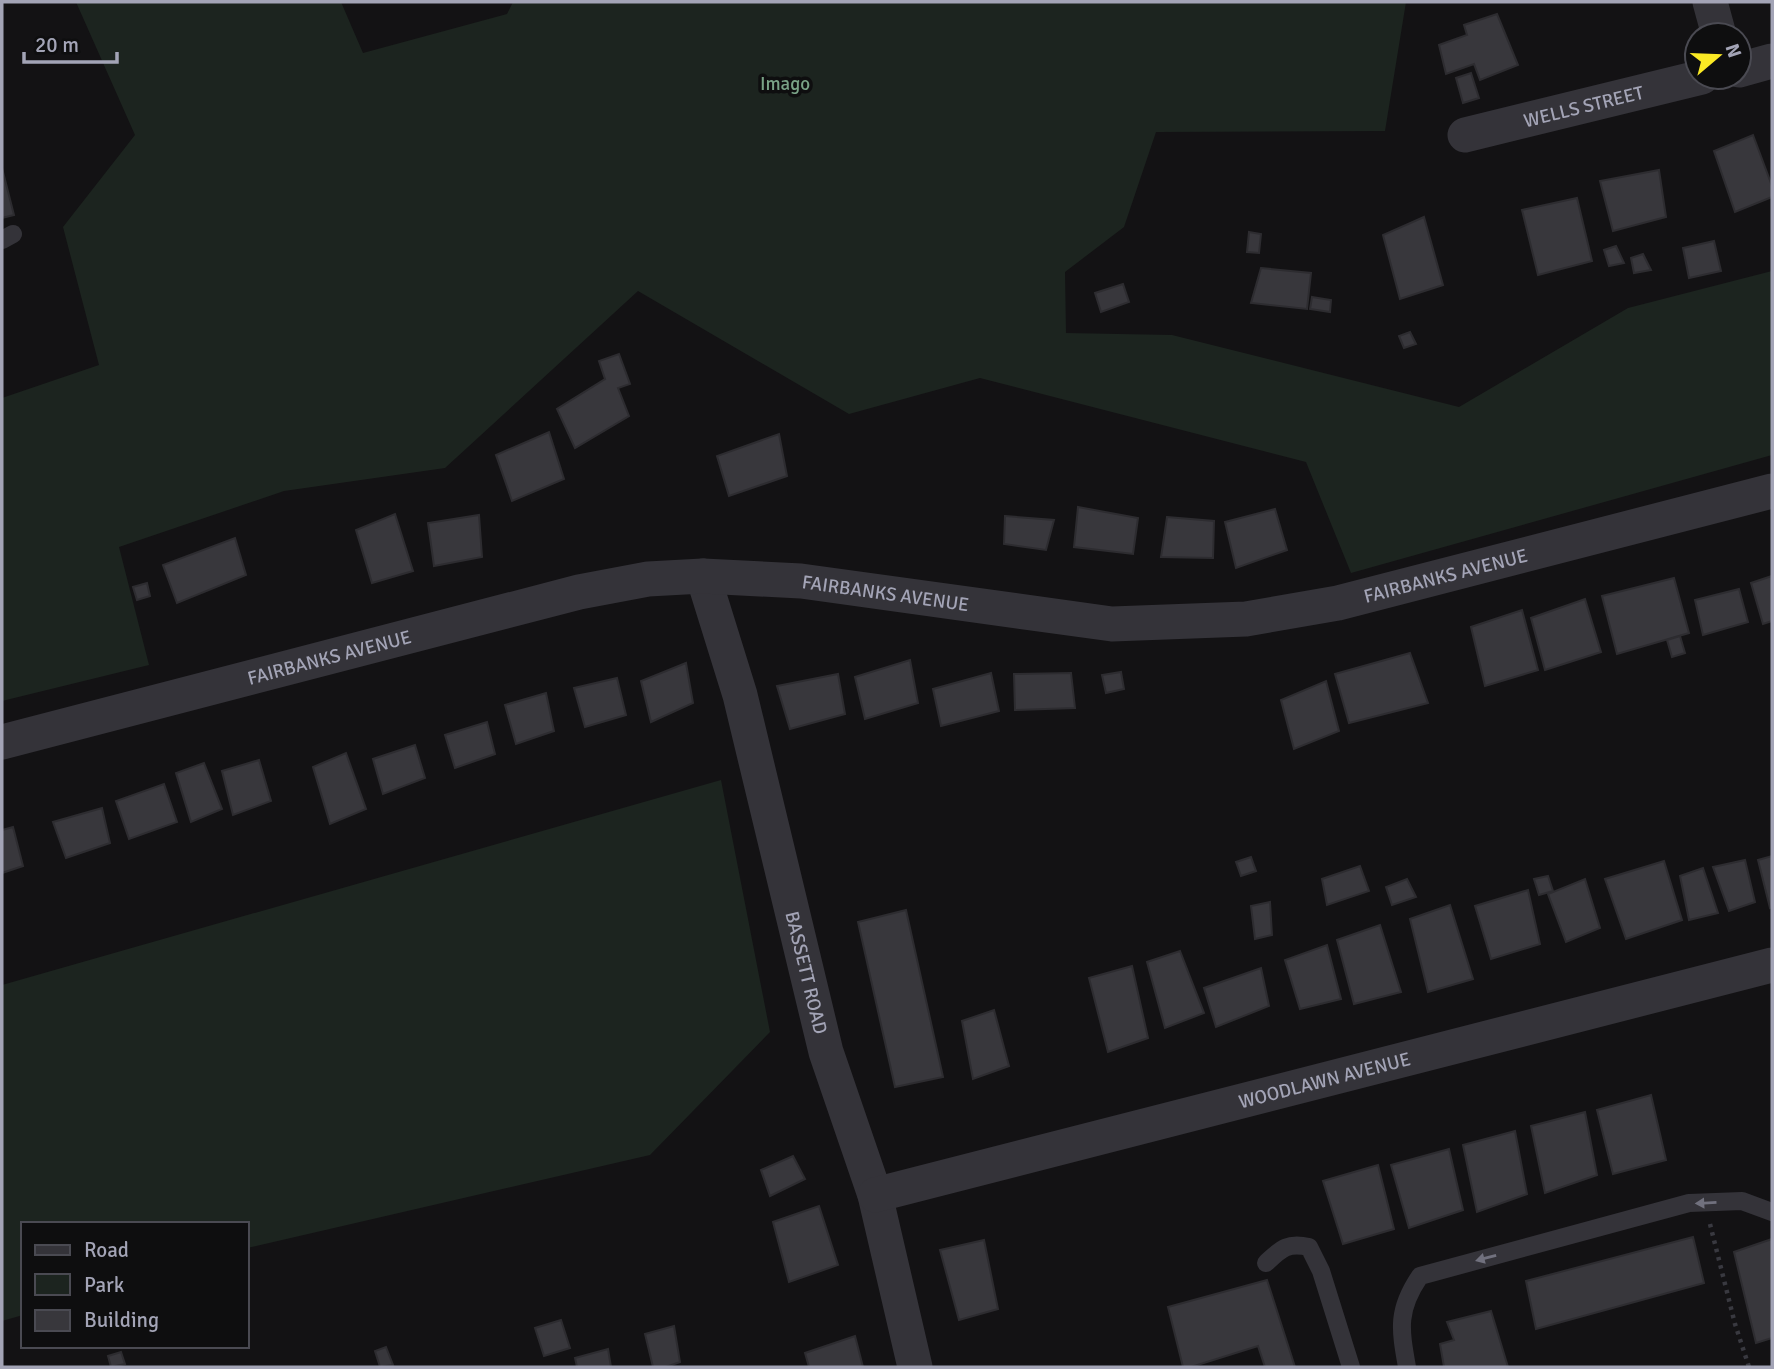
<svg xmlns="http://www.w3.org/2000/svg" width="1774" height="1369" font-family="Signika,sans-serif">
<rect width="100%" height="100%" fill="#131214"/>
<g fill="#1c241f">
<polygon points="76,2 341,2 363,53 507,14 513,2 1406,2 1385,131 1156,132 1124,227 1065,272 1066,333 1172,335 1459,407 1628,308 1772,271 1772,455 1351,573 1306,462 980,378 849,414 638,291 445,468 284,491 119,547 149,665 2,701 2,398 99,365 63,227 135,135"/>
<polygon points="721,780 770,1032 650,1155 247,1248 247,1224 23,1224 23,1315 2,1321 2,985"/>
</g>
<g fill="#38373c" stroke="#2d2c30" stroke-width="2">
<polygon points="1497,14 1518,65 1480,80 1474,64 1446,74 1439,45 1467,35 1464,25"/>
<polygon points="1471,73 1479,98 1463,103 1456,78"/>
<polygon points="1753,135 1772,186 1772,197 1735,212 1714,151"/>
<polygon points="2,168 14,215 2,218"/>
<polygon points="1659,170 1666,217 1613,231 1600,181"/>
<polygon points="1577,198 1592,261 1538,275 1522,210"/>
<polygon points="1424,217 1443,285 1400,299 1383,235"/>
<polygon points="1249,232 1261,234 1259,253 1247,252"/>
<polygon points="1714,241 1721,271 1689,278 1683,248"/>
<polygon points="1616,246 1624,263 1609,266 1604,250"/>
<polygon points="1643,254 1651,270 1634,273 1631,258"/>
<polygon points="1261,268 1311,273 1307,309 1251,303"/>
<polygon points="1123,284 1129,302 1101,312 1095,293"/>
<polygon points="1312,297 1331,300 1330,312 1310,309"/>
<polygon points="1410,332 1416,344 1404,348 1399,336"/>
<polygon points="619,354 630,384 618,388 629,416 575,448 557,409 605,379 599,361"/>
<polygon points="549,432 564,479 512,501 496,455"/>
<polygon points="779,434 787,476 729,496 717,456"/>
<polygon points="1078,507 1138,518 1133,554 1074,547"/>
<polygon points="1275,509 1287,550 1236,568 1225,522"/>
<polygon points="395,514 413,571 372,583 356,530"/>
<polygon points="479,515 482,557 434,566 428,523"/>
<polygon points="1005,516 1054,520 1046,550 1004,544"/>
<polygon points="1167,517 1214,521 1213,558 1161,557"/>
<polygon points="235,538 246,575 177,603 163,565"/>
<polygon points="1772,576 1772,621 1763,624 1751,583"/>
<polygon points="1674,578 1689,633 1617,654 1602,596"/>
<polygon points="147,583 150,596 137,600 133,587"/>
<polygon points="1739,589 1748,622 1703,635 1695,600"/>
<polygon points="1585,599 1601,652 1545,670 1531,618"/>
<polygon points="1522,610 1538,670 1485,686 1471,627"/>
<polygon points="1680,636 1685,653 1672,657 1667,640"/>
<polygon points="1410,653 1428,703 1349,723 1335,674"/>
<polygon points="910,660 918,703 865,719 855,677"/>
<polygon points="686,663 693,703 651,722 641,681"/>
<polygon points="1121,672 1124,689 1106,693 1102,675"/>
<polygon points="991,673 999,711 941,726 933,689"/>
<polygon points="1071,673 1075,708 1015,710 1014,674"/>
<polygon points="838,674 845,714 790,729 777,686"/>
<polygon points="617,678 626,715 585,727 574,688"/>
<polygon points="1326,681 1339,731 1294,749 1281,700"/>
<polygon points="546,693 554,731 516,744 505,705"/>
<polygon points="487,722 495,754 455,768 445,735"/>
<polygon points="415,745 425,778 383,794 373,759"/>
<polygon points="346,753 366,809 330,824 313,767"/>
<polygon points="259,760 271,801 233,815 222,771"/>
<polygon points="204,763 222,809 191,822 176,773"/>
<polygon points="164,784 177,822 129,839 116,801"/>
<polygon points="102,808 110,843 66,858 53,822"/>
<polygon points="13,827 23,866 2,873 2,830"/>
<polygon points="1772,856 1772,907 1770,908 1758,860"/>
<polygon points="1251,857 1256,871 1241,876 1236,862"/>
<polygon points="1745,860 1755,902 1729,911 1713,867"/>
<polygon points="1664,861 1682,920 1626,939 1605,879"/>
<polygon points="1360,866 1369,891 1327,905 1322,879"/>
<polygon points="1703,868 1718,913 1689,920 1680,876"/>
<polygon points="1548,876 1553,891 1539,895 1534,879"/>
<polygon points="1407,879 1416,897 1392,905 1386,887"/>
<polygon points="1585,879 1600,928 1566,942 1548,894"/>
<polygon points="1528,890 1540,944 1491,959 1475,906"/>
<polygon points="1270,902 1272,935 1255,939 1251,906"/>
<polygon points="1450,905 1473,979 1428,992 1410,919"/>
<polygon points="906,910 943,1077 895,1087 858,922"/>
<polygon points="1380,925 1401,992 1354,1004 1337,940"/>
<polygon points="1327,945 1341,999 1300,1009 1285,960"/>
<polygon points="1180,951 1204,1013 1165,1028 1147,962"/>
<polygon points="1132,966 1148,1038 1108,1052 1089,978"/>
<polygon points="1261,968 1269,1006 1216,1027 1204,988"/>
<polygon points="994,1010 1009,1066 973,1079 962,1021"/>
<polygon points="1651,1095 1666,1160 1613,1174 1597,1110"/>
<polygon points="1585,1112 1597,1175 1545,1193 1531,1126"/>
<polygon points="1515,1131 1527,1194 1477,1212 1463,1145"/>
<polygon points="1449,1149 1463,1210 1409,1228 1391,1165"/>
<polygon points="793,1156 805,1179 770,1196 761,1170"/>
<polygon points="1378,1165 1394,1229 1343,1244 1323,1181"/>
<polygon points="819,1206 838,1265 789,1282 773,1222"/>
<polygon points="1693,1237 1704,1283 1536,1329 1526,1281"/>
<polygon points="1772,1239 1772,1338 1756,1343 1734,1252"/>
<polygon points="984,1240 998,1309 959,1320 940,1250"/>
<polygon points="1267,1280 1295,1367 1265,1367 1258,1346 1191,1367 1183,1367 1168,1307"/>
<polygon points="1491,1311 1508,1367 1444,1367 1440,1344 1454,1340 1447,1322"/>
<polygon points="561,1320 570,1348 544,1356 535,1328"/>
<polygon points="674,1326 680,1362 666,1367 653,1367 645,1334"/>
<polygon points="855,1336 863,1367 809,1367 805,1353"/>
<polygon points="386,1347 393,1365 380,1367 375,1351"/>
<polygon points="608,1349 611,1367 577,1367 575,1358"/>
<polygon points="121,1352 125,1364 111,1367 108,1356"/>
</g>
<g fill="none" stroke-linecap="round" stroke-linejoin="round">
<polyline stroke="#393940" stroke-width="4.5" stroke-dasharray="3.5 5" stroke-linecap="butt" points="1710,1224 1735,1324 1749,1367"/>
<g stroke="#343339" stroke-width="18">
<polyline points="2,240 13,234"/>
<path d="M1266 1263C1281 1249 1287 1242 1309 1247L1321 1271 1351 1367"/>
<path d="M1407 1367C1400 1328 1397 1310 1420 1276L1689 1203 1742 1201 1772 1212"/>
</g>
<g stroke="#343339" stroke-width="35">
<polyline points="1710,2 1719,35"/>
<polyline points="1739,70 1772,61"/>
<path id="s1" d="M1465 135 1702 77"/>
<path id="s2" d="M703 576 740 695 826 1052 875 1195 915 1367"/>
<path id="s3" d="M2 742 579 592 648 579 703 576 801 581 1112 624 1246 619 1338 603 1772 491"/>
<path id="s4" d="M875 1195 1772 965"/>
</g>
</g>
<defs><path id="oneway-solid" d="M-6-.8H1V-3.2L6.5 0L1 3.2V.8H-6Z" transform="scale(1.75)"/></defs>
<g fill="#71717e">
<use href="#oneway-solid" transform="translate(1706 1203) rotate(177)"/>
<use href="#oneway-solid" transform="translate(1486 1258) rotate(165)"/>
</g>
<g text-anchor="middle" stroke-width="7" stroke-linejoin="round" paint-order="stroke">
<g font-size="19" fill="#79a286" stroke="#0e0e0f">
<text x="785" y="90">Imago</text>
</g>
<g font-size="19" fill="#a3a4b6" stroke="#0e0e0f">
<text dy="7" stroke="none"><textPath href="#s1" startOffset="122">WELLS STREET</textPath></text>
<text dy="7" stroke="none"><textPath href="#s3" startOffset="1472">FAIRBANKS AVENUE</textPath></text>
<text dy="7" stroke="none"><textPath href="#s3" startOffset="905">FAIRBANKS AVENUE</textPath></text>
<text dy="7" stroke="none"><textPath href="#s3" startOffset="338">FAIRBANKS AVENUE</textPath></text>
<text dy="7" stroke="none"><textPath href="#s2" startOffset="410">BASSETT ROAD</textPath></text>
<text dy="7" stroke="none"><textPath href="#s4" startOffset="464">WOODLAWN AVENUE</textPath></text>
</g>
</g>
<rect width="1774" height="1369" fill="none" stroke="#a3a4b6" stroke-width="7"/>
<rect x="21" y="1222" width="228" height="126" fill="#0e0e0f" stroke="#4a4a52" stroke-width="2"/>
<rect x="35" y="1245" width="35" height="10" fill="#343339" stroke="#4a4a52" stroke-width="2"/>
<text x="84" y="1257" font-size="21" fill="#a3a4b6">Road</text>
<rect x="35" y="1274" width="35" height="21" fill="#1c241f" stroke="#4a4a52" stroke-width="2"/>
<text x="84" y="1292" font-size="21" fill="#a3a4b6">Park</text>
<rect x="35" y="1310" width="35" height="21" fill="#38373c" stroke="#4a4a52" stroke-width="2"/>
<text x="84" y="1327" font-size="21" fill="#a3a4b6">Building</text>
<g transform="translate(1718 56) rotate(71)"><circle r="33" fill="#0e0e0f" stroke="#4a4a52" stroke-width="2"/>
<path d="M0-5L12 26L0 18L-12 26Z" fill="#fbea24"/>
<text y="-10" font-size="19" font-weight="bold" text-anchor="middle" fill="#a3a4b6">N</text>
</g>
<path d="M24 52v10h93v-10" fill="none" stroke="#a3a4b6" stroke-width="3.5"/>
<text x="35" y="52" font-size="21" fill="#a3a4b6" stroke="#0e0e0f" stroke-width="5" paint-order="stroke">20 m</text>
</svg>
